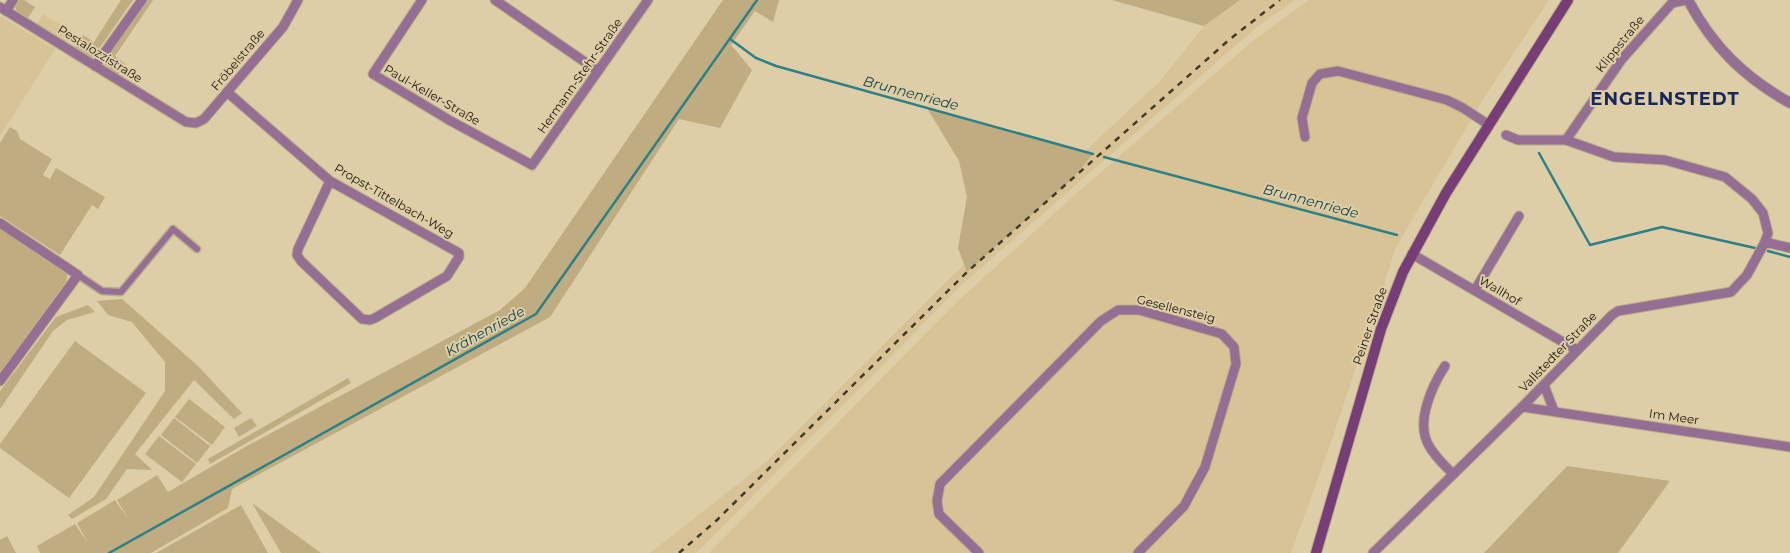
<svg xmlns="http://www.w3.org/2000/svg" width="1790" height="553" font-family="Montserrat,sans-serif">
<rect width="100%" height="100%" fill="#decea7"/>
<g fill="#d7c395">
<polygon points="1240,0 1295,0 1257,27 966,281 696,553 650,553 766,462 954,274 1160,81 1204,26"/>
<polygon points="1309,0 1549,0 1485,96 1396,247 1329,448 1291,553 709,553 959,300 1080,190 1254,40"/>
<polygon points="43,14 73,33 67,42 37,24"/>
<polygon points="0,16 55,49 0,136"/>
</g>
<g fill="#bfac80">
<polygon points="19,0 24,0 35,7 28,18 17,11 15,7"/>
<polygon points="121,0 133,0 94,56 91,57 75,47 83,35 94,42"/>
<polygon points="148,0 153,0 115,56 125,64 118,74 105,65 104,62"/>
<polygon points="723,0 779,0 773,22 755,11 731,45 752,70 720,128 679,119 550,317 232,489 228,508 151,553 40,553 37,546 75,524 88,543 77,523 115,500 129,520 117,500 157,475 168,492 245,447 500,310 525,288"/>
<polygon points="1112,0 1240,0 1204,26"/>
<polygon points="927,108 1093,154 1073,178 967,272 958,248 967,197 959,161"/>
<polygon points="10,127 17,131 20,139 52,159 43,175 50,179 56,168 105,197 98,209 92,205 60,255 0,216 0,143"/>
<polygon points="0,227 68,272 66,282 0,373"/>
<polygon points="122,299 198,366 242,413 234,419 194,380 135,454 152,470 127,469 106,499 72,519 68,515 94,497 165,391 165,362 132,322 108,315 97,301"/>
<polygon points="88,305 95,312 67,320 53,331 0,409 0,391 56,317"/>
<polygon points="75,341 146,393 69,498 0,448 0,444"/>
<polygon points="348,378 351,383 210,464 208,459"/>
<polygon points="189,399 225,427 212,445 175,417"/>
<polygon points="174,418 210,446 197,463 161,435"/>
<polygon points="251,418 257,426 239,437 234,428"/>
<polygon points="159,436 196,464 182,482 145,454"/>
<polygon points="1567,466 1670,481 1618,553 1484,553"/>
<polygon points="252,503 321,553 281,553"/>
<polygon points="241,505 268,553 156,553"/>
<polygon points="7,536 16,553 0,553 0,540"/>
</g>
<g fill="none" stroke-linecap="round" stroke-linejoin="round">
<g stroke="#2e8087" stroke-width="2.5">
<polyline points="730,39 756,58 776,66 1093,154"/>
<polyline points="1539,153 1590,245 1662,227 1755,248"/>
<polyline points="1104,157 1397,235"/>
<polyline points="1768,251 1790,257"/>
<polyline points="109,553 536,314 757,0"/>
</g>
<g stroke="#bbad8a" stroke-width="9">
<polyline id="pedestrian" points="78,275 102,291 121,292 173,229 197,249"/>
</g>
<g stroke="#bbad8a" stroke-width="11">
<g id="minor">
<polyline points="422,0 373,74 449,120 532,165 648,0"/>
<polyline points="495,0 598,71"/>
<polyline points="0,7 186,122 196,123 204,119 283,27 298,0"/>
<polyline points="6,11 13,0"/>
<polyline points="95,66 142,0"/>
<polyline points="227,92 330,181 459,253 459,257 447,276 375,318 370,320 362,319 301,261 297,255 298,249 330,181"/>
<polyline points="1506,135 1518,140 1566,140 1614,157 1665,160 1725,177 1752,199 1763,213 1768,233 1765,242"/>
<polyline points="1305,137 1302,118 1312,83 1320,74 1338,71 1447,100 1463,108 1489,125"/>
<polyline points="1566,140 1622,59 1672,3 1686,0"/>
<polyline points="0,223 78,275 0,381"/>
<polyline points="1412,254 1575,349"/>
<polyline points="1475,290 1519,216"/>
<path d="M1445 366C1432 386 1416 421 1428 444 1434 456 1444 465 1453 474"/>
<polyline points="1544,385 1554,411"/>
<polyline points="1522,407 1790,447"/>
<polyline points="979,553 939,514 937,501 940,484 1101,321 1118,310 1139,310 1222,334 1234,347 1236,364 1205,467 1184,506 1138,553"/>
<polyline points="1373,553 1522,407 1612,315 1618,311 1731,292 1747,275 1765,242 1790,248"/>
</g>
</g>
<g stroke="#bbad8a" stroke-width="12">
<path id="tertiary" d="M1688 0C1713 47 1744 77 1790 103"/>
</g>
<g stroke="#bbad8a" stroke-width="12">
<polyline id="secondary" points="1316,553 1381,329 1403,272 1446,193 1568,0"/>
</g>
<use href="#pedestrian" stroke="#956e94" stroke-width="6"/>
<use href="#minor" stroke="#956e94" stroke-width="9"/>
<use href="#tertiary" stroke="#956e94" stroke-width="10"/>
<use href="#secondary" stroke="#773d76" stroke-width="10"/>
<polyline stroke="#433b28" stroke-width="2.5" stroke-dasharray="6 6" stroke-linecap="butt" points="679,553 717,520 967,272 1230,39 1280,0"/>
</g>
<g text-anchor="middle" stroke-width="4" stroke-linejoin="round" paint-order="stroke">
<g font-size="12" fill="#1c1608" stroke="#decea7">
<text transform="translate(1620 44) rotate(-51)" y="4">Klippstraße</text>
<text transform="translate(100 54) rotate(32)" y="4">Pestalozzistraße</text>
<text transform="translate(238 60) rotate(-50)" y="4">Fröbelstraße</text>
<text transform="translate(580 76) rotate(-55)" y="4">Hermann-Stehr-Straße</text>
<text transform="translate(432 95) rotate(30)" y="4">Paul-Keller-Straße</text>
<text transform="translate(394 201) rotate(30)" y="4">Propst-Tittelbach-Weg</text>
<text transform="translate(1500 291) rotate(30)" y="4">Wallhof</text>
<text transform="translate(1176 309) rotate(14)" y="4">Gesellensteig</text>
<text transform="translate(1370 326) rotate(-71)" y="4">Peiner Straße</text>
<text transform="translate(1558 352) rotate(-46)" y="4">Vallstedter Straße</text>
<text transform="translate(1674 417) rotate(8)" y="4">Im Meer</text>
</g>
<g font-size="14" font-style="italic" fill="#12464d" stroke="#decea7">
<text transform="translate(911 93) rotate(15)" y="5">Brunnenriede</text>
<text transform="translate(1311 201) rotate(15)" y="5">Brunnenriede</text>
<text transform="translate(485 331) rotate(-29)" y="5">Krähenriede</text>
</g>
<g font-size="18" font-weight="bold" letter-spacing="1" fill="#17275e" stroke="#decea7">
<text x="1665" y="105">ENGELNSTEDT</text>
</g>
</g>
</svg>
